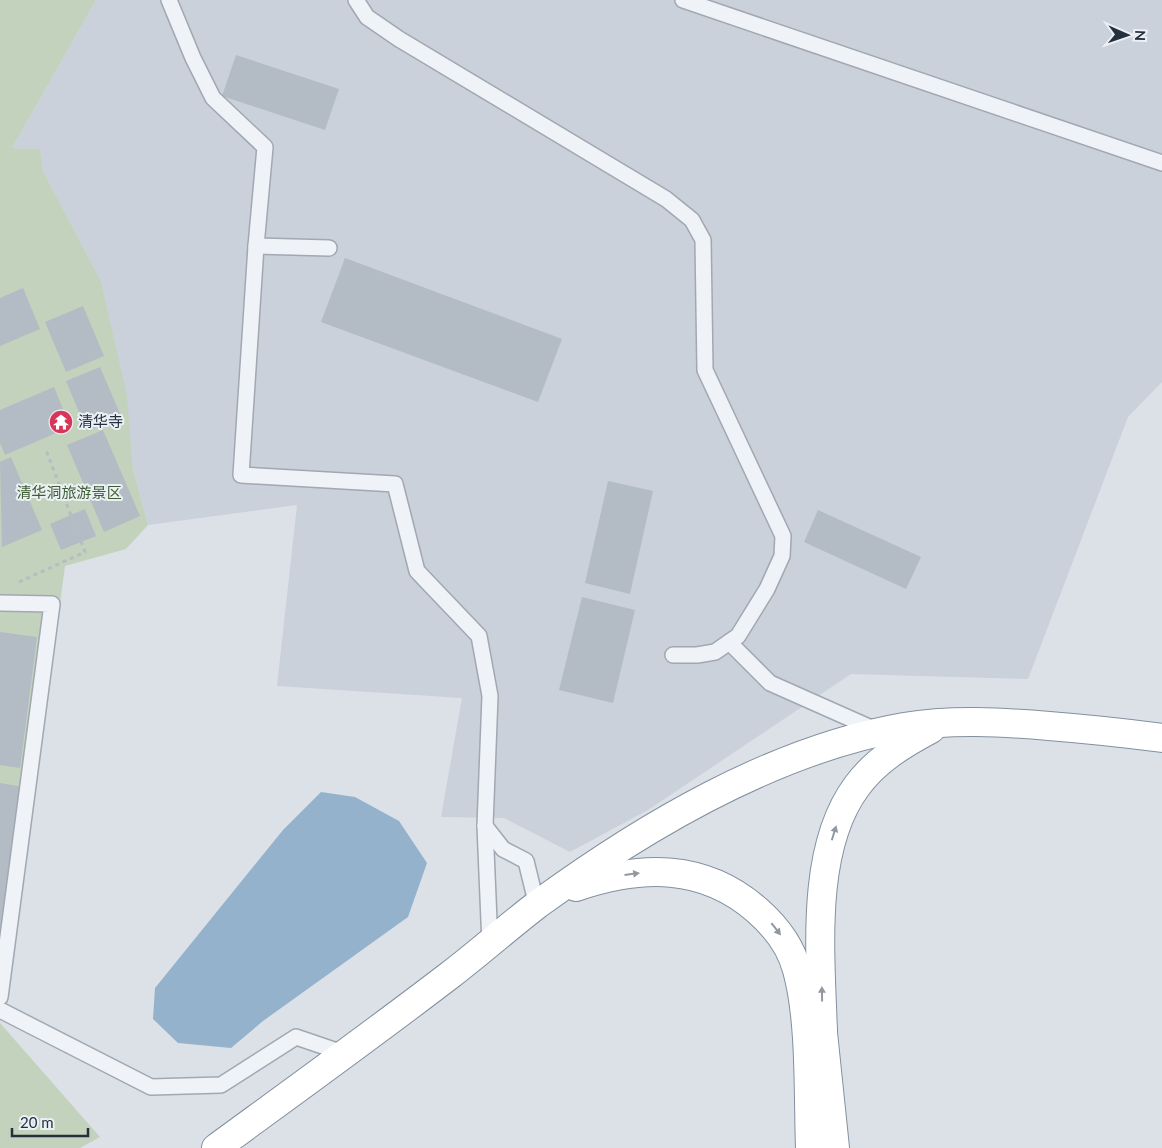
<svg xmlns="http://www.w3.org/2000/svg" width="1162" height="1148" font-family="Lato,'Noto Sans SC',sans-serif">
<rect width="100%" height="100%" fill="#dce1e8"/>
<polygon fill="#cad1da" points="96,0 1162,0 1162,382 1128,417 1028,679 851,674 648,810 570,852 504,818 441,817 462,698 277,686 297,505 148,525 133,469 126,396 101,281 43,171 40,149 12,148"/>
<g fill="#c3d2bc">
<polygon points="0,0 96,0 12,148 40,149 43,171 101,281 127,396 133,469 148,525 126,549 65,566 8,992 0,1008"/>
<polygon points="0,1023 100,1137 80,1148 0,1148"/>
</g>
<polygon fill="#94b2cb" points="321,792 355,797 399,821 427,863 408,917 263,1021 231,1048 178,1043 153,1019 155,988 283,830"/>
<g fill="#b3bbc5">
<polygon points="236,55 339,89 325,130 222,96"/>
<polygon points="345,258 562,339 538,402 321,322"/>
<polygon points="23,288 40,329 0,346 0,298"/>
<polygon points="83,306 104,356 66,372 45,322"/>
<polygon points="100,367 121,416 87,431 66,381"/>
<polygon points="54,387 70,427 5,455 0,443 0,410"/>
<polygon points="103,430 140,516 104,532 67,445"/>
<polygon points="11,457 42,530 2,547 0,462"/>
<polygon points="608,481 653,491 630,594 585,583"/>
<polygon points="85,509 96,536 61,550 50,524"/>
<polygon points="818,510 921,557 906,589 804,542"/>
<polygon points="582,597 635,610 613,703 559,690"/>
<polygon points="0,632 37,637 20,768 0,765"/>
<polygon points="0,783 23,787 0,942"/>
</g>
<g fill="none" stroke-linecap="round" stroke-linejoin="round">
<g stroke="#a1a8b2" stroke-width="18">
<g id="lane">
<polyline points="169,0 193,58 213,98 265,147 256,246 241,475 395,484 417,571 479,636 490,696 485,826 490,945"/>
<polyline points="356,0 367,17 399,39 666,199 692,220 703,240 705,370 783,536 782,556 767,589 738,636 715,652 697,655 673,655"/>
<polyline points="683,0 1162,163"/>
<polyline points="256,246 329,248"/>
<polyline points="0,603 52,604 0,997"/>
<polyline points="729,642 770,683 878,731"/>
<polyline points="485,826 503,849 526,861 537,906"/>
<polyline points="0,1010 151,1087 221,1085 296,1037 346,1054"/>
</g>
</g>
<g stroke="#82909f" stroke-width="30">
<g id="highway">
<path d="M576 887C641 865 704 863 758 911 776 927 791 947 797 970 811 1020 808 1095 810 1148"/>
<polyline points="822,1023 835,1148"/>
<path d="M823 1034C821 958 809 850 857 786 876 760 903 744 931 729"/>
<path d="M216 1148C294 1091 373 1034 450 975 480 952 508 927 538 904 645 826 773 750 904 727 952 719 1001 722 1049 726 1087 729 1125 733 1162 738"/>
</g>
</g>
<polyline stroke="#b6bcc3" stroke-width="3" stroke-dasharray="4 4" stroke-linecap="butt" points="19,582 85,552 46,450"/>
<use href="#lane" stroke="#eff2f6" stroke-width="15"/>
<use href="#highway" stroke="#fff" stroke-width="28"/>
</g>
<defs><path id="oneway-solid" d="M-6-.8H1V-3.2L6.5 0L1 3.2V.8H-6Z" transform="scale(1.25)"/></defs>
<g fill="#92989f">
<use href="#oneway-solid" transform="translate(834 833) rotate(-73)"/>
<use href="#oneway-solid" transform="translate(632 874) rotate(-7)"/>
<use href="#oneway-solid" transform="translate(776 929) rotate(52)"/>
<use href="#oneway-solid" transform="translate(822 994) rotate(-91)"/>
</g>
<defs>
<g id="temple-disc" transform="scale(1.25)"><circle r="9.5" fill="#d93558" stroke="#ebf0f5"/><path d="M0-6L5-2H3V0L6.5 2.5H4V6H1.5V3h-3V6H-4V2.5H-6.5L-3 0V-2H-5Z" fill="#fff"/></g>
</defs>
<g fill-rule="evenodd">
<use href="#temple-disc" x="61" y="422"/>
</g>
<g text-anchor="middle" stroke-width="4" stroke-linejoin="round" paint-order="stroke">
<g font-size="15" fill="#25303f" stroke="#ebf0f5" text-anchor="start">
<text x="78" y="427">清华寺</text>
</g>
<g font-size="15" fill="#3c5c31" stroke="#ebf0f5">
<text x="69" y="498">清华洞旅游景区</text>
</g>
</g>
<g transform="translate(1127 35) rotate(92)" stroke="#ebf0f5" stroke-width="4" paint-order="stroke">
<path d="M0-4L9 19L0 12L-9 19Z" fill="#25303f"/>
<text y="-8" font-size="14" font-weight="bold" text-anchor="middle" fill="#25303f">N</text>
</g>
<path d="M12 1128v8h76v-8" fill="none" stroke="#25303f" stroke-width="2.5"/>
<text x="20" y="1128" font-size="15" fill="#25303f" stroke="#ebf0f5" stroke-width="4" paint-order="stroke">20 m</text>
</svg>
